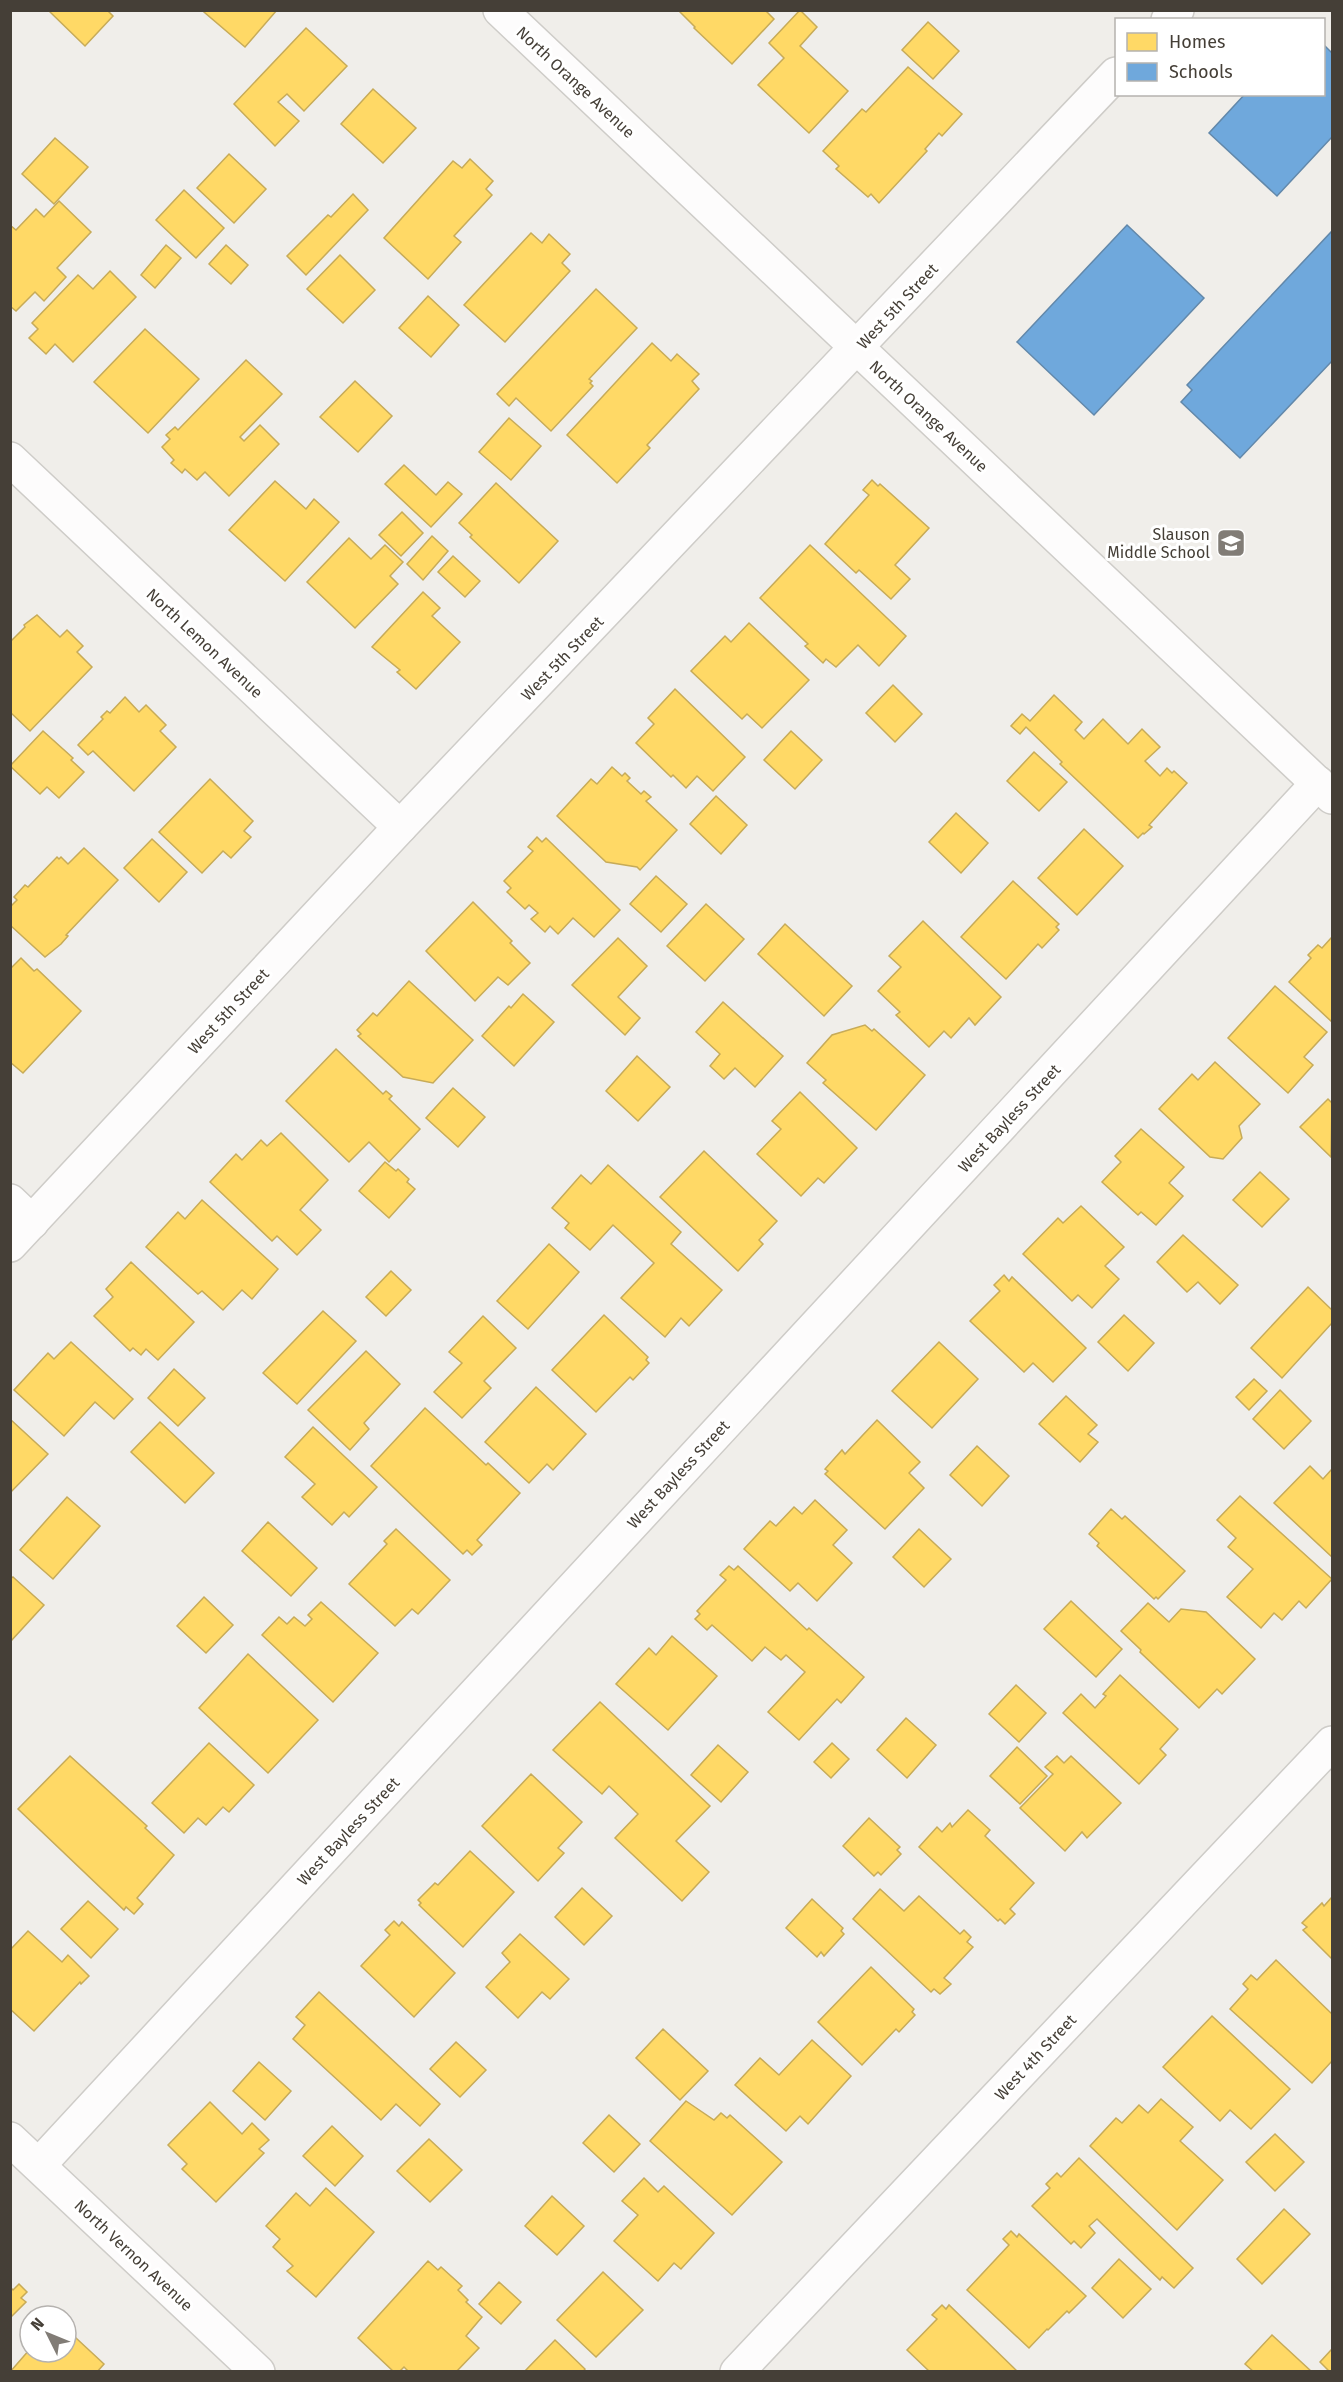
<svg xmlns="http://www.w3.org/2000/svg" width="1343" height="2382" font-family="'Fira Sans',sans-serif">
<rect width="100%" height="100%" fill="#f0eeea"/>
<g fill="#ffd966" stroke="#c7ab58" stroke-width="1.5">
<polygon points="48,10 107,10 113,16 85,46"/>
<polygon points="205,10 277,10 245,47 204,12"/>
<polygon points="682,10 765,10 774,19 732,64 694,28 695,27 680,12"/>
<polygon points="800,10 817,27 800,46 848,91 809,133 758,85 784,58 769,43"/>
<polygon points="928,22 959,51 933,79 902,50"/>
<polygon points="306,28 347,66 304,111 287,94 278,102 299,121 275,146 234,104"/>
<polygon points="908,67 962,114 942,136 939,133 925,149 927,151 879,203 871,194 868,197 836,169 839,166 823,151 862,109 866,112"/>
<polygon points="373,89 416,128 383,163 341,124"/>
<polygon points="55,138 88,167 54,204 22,174"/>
<polygon points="229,154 266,189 234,223 197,188"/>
<polygon points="470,159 493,181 486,189 492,195 454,236 461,242 428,279 384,238 453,161 462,168"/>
<polygon points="184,190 224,228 196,258 156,220"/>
<polygon points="353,194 368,210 306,275 287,256 328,215 331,217"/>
<polygon points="59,201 91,232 57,268 66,277 44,301 35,292 16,311 10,306 10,225 16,230 36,209 44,217"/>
<polygon points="531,233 542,243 549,234 570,254 562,263 570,271 505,342 464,305"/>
<polygon points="166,245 181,258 155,288 141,275"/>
<polygon points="226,245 248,265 231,284 209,264"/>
<polygon points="340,255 375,290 343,323 307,289"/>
<polygon points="110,271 136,297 73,362 55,344 46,354 29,338 38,329 32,323 78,275 93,289"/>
<polygon points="596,289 637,328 589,379 592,381 590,383 593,386 551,431 516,398 509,406 497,394"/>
<polygon points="428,296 459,325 431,357 399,328"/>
<polygon points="145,329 199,379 148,433 94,382"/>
<polygon points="652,343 671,361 677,354 699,374 692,381 699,389 647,445 650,448 617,483 567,435"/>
<polygon points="246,360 282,394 240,437 244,441 260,425 279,444 229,496 205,472 197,480 185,469 182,473 171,463 174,460 162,447 170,439 166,435 175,427 178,430"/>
<polygon points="355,381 392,416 358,452 320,417"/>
<polygon points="509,418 541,446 511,480 479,452"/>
<polygon points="404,465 436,495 448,482 462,494 431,527 385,484"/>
<polygon points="872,480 878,486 880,484 929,528 895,565 910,579 891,599 859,570 856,573 825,544 869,495 863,490"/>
<polygon points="275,481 306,509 314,499 339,522 285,581 229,530"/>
<polygon points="496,483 558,541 519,583 470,537 472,535 459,523"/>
<polygon points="402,512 423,533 401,556 379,535"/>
<polygon points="432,536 448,551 423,580 407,564"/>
<polygon points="349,538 371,559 385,545 403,562 390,576 398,584 355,628 307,582"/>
<polygon points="810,545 906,636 879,666 858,645 836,667 826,659 823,663 805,646 808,644 760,598"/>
<polygon points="453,556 480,581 465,597 438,572"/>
<polygon points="423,592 440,608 432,616 460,642 416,689 397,672 400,670 372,647"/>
<polygon points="37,615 60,637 67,630 83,646 77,652 92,667 30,731 10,712 10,642 25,627 24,625"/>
<polygon points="749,623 809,680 762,728 747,714 742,719 691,671 725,636 731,642"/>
<polygon points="893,685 922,714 895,742 866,713"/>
<polygon points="675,689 745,757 713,791 697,776 686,788 673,775 671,777 636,743 654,724 648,718"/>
<polygon points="1054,695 1082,722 1075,730 1084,739 1103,719 1128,744 1142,729 1160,747 1145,761 1160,776 1167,768 1172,773 1174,771 1187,783 1149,825 1152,827 1144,834 1143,833 1138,838 1060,764 1062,762 1026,727 1020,734 1011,726 1022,714 1030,721"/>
<polygon points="125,697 139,712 146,705 166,725 160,731 176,747 134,791 93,751 88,755 78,745 103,719 101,717 107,711 110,713"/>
<polygon points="43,731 73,758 71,760 84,772 59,798 47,787 40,794 10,766"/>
<polygon points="791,731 822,760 795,789 764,760"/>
<polygon points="1034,752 1067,782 1039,811 1007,781"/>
<polygon points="612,767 622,776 625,773 630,778 627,781 641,794 644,791 651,797 646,801 677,830 640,870 637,867 606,862 557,816 591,779 597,784"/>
<polygon points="210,779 253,821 244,831 251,837 231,858 223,851 202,873 159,832"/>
<polygon points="716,796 747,825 721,854 690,824"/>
<polygon points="956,813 988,843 961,873 929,842"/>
<polygon points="1084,829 1123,866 1077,915 1038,878"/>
<polygon points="537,837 542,842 546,838 620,910 594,937 573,918 558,934 550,926 545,932 531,919 538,913 529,905 525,909 507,892 511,888 504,881 533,851 528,847"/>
<polygon points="152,839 187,872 159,902 124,868"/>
<polygon points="84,848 118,880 66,935 68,936 61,944 45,957 10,925 10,907 17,900 14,897 25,885 28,887 57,857 59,859 61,857 68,864"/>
<polygon points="656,876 687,904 661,932 630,904"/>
<polygon points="1013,881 1059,924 1056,927 1059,930 1042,948 1038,944 1006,979 961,937"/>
<polygon points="473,902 512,941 510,943 530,963 508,985 498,977 475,1001 426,951"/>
<polygon points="706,904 744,939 705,981 667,946"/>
<polygon points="923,921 1001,997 975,1025 969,1018 951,1038 944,1031 929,1047 896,1015 900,1012 878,991 901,967 889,956"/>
<polygon points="785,924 852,986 824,1016 758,954"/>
<polygon points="1332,937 1332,1022 1289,982 1311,958 1308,955 1318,945 1322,948"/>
<polygon points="618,938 647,966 618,997 640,1018 625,1035 572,985"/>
<polygon points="21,958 34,971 37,969 81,1011 23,1073 10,1062 10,969"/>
<polygon points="409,981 473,1040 433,1083 403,1077 358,1036 361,1034 357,1030 373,1013 377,1016"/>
<polygon points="1275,986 1327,1032 1304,1057 1313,1065 1288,1093 1228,1038"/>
<polygon points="523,994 554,1022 514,1066 482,1036 509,1006 511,1008"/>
<polygon points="723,1002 783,1056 755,1087 735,1068 724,1079 710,1066 720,1054 696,1032"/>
<polygon points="865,1025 872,1031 874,1029 925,1075 876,1130 823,1083 826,1080 807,1063 832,1035"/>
<polygon points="336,1049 383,1094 386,1091 392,1096 389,1099 420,1129 389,1162 369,1142 349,1162 286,1101"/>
<polygon points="637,1056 670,1087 638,1121 606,1091"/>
<polygon points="1215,1062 1260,1104 1239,1126 1242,1138 1223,1159 1210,1157 1159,1109 1192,1074 1198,1080"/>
<polygon points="453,1088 485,1117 458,1147 426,1118"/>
<polygon points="800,1092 857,1148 824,1183 818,1178 801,1196 757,1154 781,1129 772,1121"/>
<polygon points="1328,1099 1332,1103 1331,1157 1300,1127"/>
<polygon points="1141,1129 1184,1167 1169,1183 1183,1196 1156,1225 1141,1212 1138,1215 1102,1182 1121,1162 1115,1156"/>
<polygon points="281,1133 328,1180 300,1210 321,1230 297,1255 277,1236 272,1241 210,1182 236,1154 242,1160 261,1140 267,1146"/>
<polygon points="704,1151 777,1221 759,1240 763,1244 738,1271 660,1197"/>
<polygon points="385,1162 396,1171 398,1169 409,1179 407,1182 415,1189 389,1218 359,1191"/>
<polygon points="608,1165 681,1232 671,1244 722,1290 689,1326 681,1318 665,1337 621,1298 654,1263 613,1225 590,1250 565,1228 569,1223 552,1208 581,1175 591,1184"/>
<polygon points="1260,1172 1289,1199 1262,1227 1233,1200"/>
<polygon points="202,1200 278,1269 252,1299 242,1290 223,1310 202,1291 198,1294 146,1247 178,1212 185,1219"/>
<polygon points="1081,1206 1124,1247 1105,1266 1119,1279 1092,1308 1078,1295 1072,1301 1023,1254 1058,1218 1063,1223"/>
<polygon points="1183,1235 1238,1285 1220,1304 1198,1282 1187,1292 1157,1262"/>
<polygon points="549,1244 579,1272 528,1329 497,1301"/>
<polygon points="131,1262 194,1322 158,1360 146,1349 141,1355 133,1348 130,1351 94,1316 113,1297 106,1289"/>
<polygon points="391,1271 411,1290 386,1316 366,1297"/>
<polygon points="1004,1275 1009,1281 1012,1277 1086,1348 1053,1382 1033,1363 1024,1372 970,1321 1000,1291 994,1285"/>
<polygon points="1308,1287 1332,1310 1332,1323 1282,1378 1251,1348"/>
<polygon points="323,1311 356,1341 297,1404 263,1373"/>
<polygon points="604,1315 648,1357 646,1360 649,1363 633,1380 630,1377 596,1412 552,1370"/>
<polygon points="1124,1315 1154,1343 1128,1371 1098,1342"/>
<polygon points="483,1316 516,1348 484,1381 491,1388 462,1418 434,1392 462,1363 449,1352"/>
<polygon points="71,1342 133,1399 114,1419 95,1402 64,1436 14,1390 48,1353 54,1359"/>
<polygon points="939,1342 978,1379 932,1428 892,1391"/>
<polygon points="366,1351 400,1384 364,1423 369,1429 350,1450 308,1410"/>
<polygon points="174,1369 205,1398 178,1426 148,1398"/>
<polygon points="1254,1379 1267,1391 1249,1410 1236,1397"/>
<polygon points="536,1387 586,1434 553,1470 547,1464 529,1483 485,1442"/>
<polygon points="1280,1390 1311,1421 1284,1449 1253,1419"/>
<polygon points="1066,1396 1097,1425 1088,1434 1098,1442 1080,1462 1039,1424"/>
<polygon points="425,1408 486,1465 488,1463 520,1493 477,1540 482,1545 472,1555 467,1550 463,1554 371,1466"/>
<polygon points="10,1419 48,1454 10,1493"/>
<polygon points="877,1420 920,1462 909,1473 924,1488 885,1529 825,1474 828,1471 825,1469 842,1450 845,1454"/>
<polygon points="160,1422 214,1473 185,1503 131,1452"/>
<polygon points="313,1427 377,1487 349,1517 344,1512 332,1525 302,1497 315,1484 285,1457"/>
<polygon points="977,1446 1009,1476 982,1506 950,1475"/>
<polygon points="1310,1466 1323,1479 1332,1469 1332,1557 1274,1503"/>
<polygon points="1240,1496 1332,1579 1306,1608 1299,1601 1282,1620 1274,1613 1261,1628 1227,1597 1253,1569 1228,1547 1236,1538 1217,1520"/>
<polygon points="67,1497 100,1526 53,1579 20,1550"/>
<polygon points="815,1500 847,1530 833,1545 852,1563 817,1601 798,1583 790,1591 744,1549 770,1521 776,1526 794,1507 802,1514"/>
<polygon points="1111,1509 1122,1519 1125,1516 1185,1571 1158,1599 1156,1597 1154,1599 1097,1546 1099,1543 1089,1534"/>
<polygon points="268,1522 317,1568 291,1596 242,1551"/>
<polygon points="396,1529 450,1580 418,1614 412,1609 395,1626 349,1584 387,1544 384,1541"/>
<polygon points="919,1529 951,1559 924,1587 893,1557"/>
<polygon points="729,1566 734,1570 738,1566 807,1630 809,1628 864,1677 841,1703 837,1699 799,1740 768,1712 805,1672 786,1655 781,1660 765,1647 752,1661 712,1625 707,1630 695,1619 700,1614 697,1611 726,1580 720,1575"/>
<polygon points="13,1577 44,1605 10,1642 10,1579"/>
<polygon points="204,1597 233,1625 206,1653 177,1626"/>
<polygon points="1071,1601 1122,1649 1096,1677 1044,1629"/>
<polygon points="321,1602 378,1653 333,1702 262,1635 279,1617 287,1624 294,1617 305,1626 312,1619 308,1615"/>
<polygon points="1148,1603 1169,1622 1181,1609 1206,1612 1255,1659 1222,1694 1217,1689 1199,1708 1140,1652 1141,1650 1121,1631"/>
<polygon points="672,1636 717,1676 668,1730 616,1684 649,1648 656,1655"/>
<polygon points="248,1654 318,1720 268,1773 199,1708"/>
<polygon points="1120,1675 1178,1729 1160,1749 1166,1755 1139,1784 1063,1713 1081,1694 1095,1708 1106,1696 1103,1694"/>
<polygon points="1016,1685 1046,1713 1019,1742 989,1714"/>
<polygon points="600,1702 710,1806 676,1841 709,1872 682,1901 615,1838 638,1814 609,1786 602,1794 553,1750"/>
<polygon points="906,1718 936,1745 907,1778 877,1750"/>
<polygon points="209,1743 254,1785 229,1812 223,1807 206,1825 198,1818 184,1833 152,1803"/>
<polygon points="832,1743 849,1759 831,1778 814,1762"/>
<polygon points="718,1745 748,1772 721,1802 691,1775"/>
<polygon points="1017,1747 1047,1776 1020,1804 990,1776"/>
<polygon points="70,1756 147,1826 145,1828 174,1855 137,1898 143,1904 134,1914 126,1907 124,1910 18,1809"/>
<polygon points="1057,1756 1064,1763 1071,1756 1121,1803 1087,1838 1082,1832 1065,1851 1020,1808 1053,1774 1045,1767"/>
<polygon points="531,1774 582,1822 558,1848 564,1853 538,1881 482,1826"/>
<polygon points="968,1810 990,1830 985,1836 1034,1883 1010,1909 1015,1914 1005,1924 1000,1919 998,1921 919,1847 937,1827 942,1832 950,1823 952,1827"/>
<polygon points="869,1818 900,1847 897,1850 901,1854 881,1875 878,1872 874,1876 843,1846"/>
<polygon points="470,1851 514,1892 463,1947 419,1905 421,1903 418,1900 435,1883 438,1885"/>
<polygon points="582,1888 612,1916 584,1945 555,1917"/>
<polygon points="880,1889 904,1911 919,1896 960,1934 964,1930 971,1937 967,1942 973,1947 944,1978 951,1984 940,1994 934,1989 931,1992 853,1919"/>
<polygon points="1332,1897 1332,1959 1303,1930 1307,1927 1302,1923 1322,1903 1324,1906"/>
<polygon points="812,1899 843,1928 841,1931 844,1934 824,1956 821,1952 817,1957 786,1928"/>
<polygon points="88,1901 118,1929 91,1958 61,1929"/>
<polygon points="394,1921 399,1926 402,1922 455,1973 414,2017 361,1966 390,1935 385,1930"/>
<polygon points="28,1931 62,1962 68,1955 89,1976 81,1984 80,1982 34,2031 10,2009 10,1950"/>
<polygon points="520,1934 569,1979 550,1999 542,1992 518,2018 486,1987 510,1962 502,1953"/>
<polygon points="1276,1960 1332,2014 1332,2061 1312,2083 1230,2009 1248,1989 1243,1984 1251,1975 1257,1980"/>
<polygon points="871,1967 914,2009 912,2012 915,2015 899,2032 896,2029 862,2065 818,2022"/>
<polygon points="319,1992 440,2104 420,2126 396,2104 381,2120 293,2039 305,2025 296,2017"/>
<polygon points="1212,2016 1290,2089 1251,2129 1230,2110 1220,2121 1163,2067"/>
<polygon points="663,2029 708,2071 680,2100 636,2058"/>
<polygon points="812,2040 851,2076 808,2124 800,2116 786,2131 735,2085 760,2058 779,2075"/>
<polygon points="456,2042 486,2070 460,2097 430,2069"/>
<polygon points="259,2062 291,2091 265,2120 233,2091"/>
<polygon points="1161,2099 1193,2127 1180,2141 1223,2180 1177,2230 1090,2146 1116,2118 1122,2123 1139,2105 1148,2113"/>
<polygon points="686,2101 714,2120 721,2113 727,2118 730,2115 782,2162 732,2215 650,2141"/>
<polygon points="210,2102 242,2134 252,2123 269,2140 259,2149 264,2153 216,2202 182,2169 187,2164 168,2145"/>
<polygon points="609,2115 640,2144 614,2172 583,2143"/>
<polygon points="332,2126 363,2156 335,2186 303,2156"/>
<polygon points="1275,2134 1304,2162 1275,2191 1246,2162"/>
<polygon points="429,2139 462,2170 430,2202 397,2171"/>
<polygon points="1079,2158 1193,2268 1174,2288 1162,2277 1160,2280 1097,2219 1089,2226 1095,2233 1081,2248 1074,2241 1071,2244 1032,2206 1050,2188 1046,2184 1057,2173 1061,2177"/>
<polygon points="644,2178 658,2192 664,2186 714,2233 681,2269 674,2263 658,2281 614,2241 638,2215 622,2201"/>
<polygon points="326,2188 374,2232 316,2297 287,2271 293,2266 273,2247 280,2239 266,2226 296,2193 310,2206"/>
<polygon points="552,2196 584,2226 557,2255 525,2226"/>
<polygon points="1284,2209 1310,2234 1262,2284 1237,2259"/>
<polygon points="1011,2231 1017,2237 1019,2234 1086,2296 1069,2313 1067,2311 1048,2330 1047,2329 1029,2348 967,2290 1009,2245 1003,2239"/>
<polygon points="1119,2259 1151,2289 1123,2318 1092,2288"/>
<polygon points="428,2261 438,2270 441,2267 462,2286 458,2290 468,2300 466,2302 482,2317 466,2336 479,2348 456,2372 409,2372 404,2367 399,2372 394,2372 358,2338"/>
<polygon points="603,2272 643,2310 596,2357 557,2320"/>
<polygon points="499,2282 521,2302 501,2324 479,2304"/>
<polygon points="19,2284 27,2292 21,2298 26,2302 10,2318 10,2287 13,2290"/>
<polygon points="942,2305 946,2309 949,2305 1018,2372 930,2372 907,2350 937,2319 932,2315"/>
<polygon points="1272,2335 1312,2372 1254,2372 1245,2364"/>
<polygon points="66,2338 71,2343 76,2338 104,2364 97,2372 10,2372 30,2349 30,2352 66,2352"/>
<polygon points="555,2340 585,2369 583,2372 524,2372"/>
<polygon points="1332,2349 1332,2372 1330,2372 1320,2362"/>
</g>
<g fill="#6fa8dc" stroke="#6288aa" stroke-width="1.5">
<polygon points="1324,45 1332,53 1332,137 1277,196 1209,133 1245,94 1324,94"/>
<polygon points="1127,225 1204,298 1094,415 1017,342"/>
<polygon points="1332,231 1332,361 1240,458 1181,402 1192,390 1187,385"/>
</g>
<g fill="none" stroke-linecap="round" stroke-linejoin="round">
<g stroke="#ceccc8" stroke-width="36">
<g id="minor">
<polyline points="500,10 1332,797"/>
<polyline points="1168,20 1177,10"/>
<polyline points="10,459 400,827"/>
<polyline points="10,1201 32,1222"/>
<polyline points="10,1245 400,827 1116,74"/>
<polyline points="10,2139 258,2372"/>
<polyline points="39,2165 1318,783"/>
<polyline points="737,2372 1332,1743"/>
</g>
</g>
<use href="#minor" stroke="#fdfcfc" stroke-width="33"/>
</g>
<defs>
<g id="school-square" transform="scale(1.5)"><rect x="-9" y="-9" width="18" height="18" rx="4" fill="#817c76" stroke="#fff"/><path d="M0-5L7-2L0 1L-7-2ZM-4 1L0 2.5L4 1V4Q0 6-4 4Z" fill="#fff"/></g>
</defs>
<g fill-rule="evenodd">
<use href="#school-square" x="1231" y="543"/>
</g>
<g text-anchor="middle" stroke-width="6" stroke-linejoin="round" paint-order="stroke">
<g font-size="16" fill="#453f37" stroke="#fff">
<text transform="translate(576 82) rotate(43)" y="6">North Orange Avenue</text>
<text transform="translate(897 306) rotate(-47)" y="6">West 5th Street</text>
<text transform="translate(929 416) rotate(43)" y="6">North Orange Avenue</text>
<text transform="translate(205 643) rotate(43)" y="6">North Lemon Avenue</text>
<text transform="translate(562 658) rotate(-46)" y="6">West 5th Street</text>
<text transform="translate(228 1011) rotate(-47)" y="6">West 5th Street</text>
<text transform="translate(1009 1118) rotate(-47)" y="6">West Bayless Street</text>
<text transform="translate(678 1474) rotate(-47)" y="6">West Bayless Street</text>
<text transform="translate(348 1831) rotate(-47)" y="6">West Bayless Street</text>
<text transform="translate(1035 2057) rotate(-47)" y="6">West 4th Street</text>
<text transform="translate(134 2255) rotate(43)" y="6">North Vernon Avenue</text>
</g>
<g font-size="16" fill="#453f37" stroke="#fff" text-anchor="end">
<text x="1210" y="540">Slauson<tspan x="1210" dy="18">Middle School</tspan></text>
</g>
</g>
<rect width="1343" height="2382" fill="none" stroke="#453f37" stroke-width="24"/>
<rect x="1115" y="18" width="210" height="78" fill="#ffffff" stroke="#b5b2af" stroke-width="1.5"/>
<rect x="1127" y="33" width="30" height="18" fill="#ffd966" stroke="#b5b2af" stroke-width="1.5"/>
<text x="1169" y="48" font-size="18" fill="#453f37">Homes</text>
<rect x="1127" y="63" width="30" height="18" fill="#6fa8dc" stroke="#b5b2af" stroke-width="1.5"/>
<text x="1169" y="78" font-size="18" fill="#453f37">Schools</text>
<g transform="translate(48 2334) rotate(313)"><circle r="28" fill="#ffffff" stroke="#b5b2af" stroke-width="1.5"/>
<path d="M0-4.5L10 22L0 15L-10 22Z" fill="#817c76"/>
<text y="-9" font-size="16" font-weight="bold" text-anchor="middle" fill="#453f37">N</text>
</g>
</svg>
